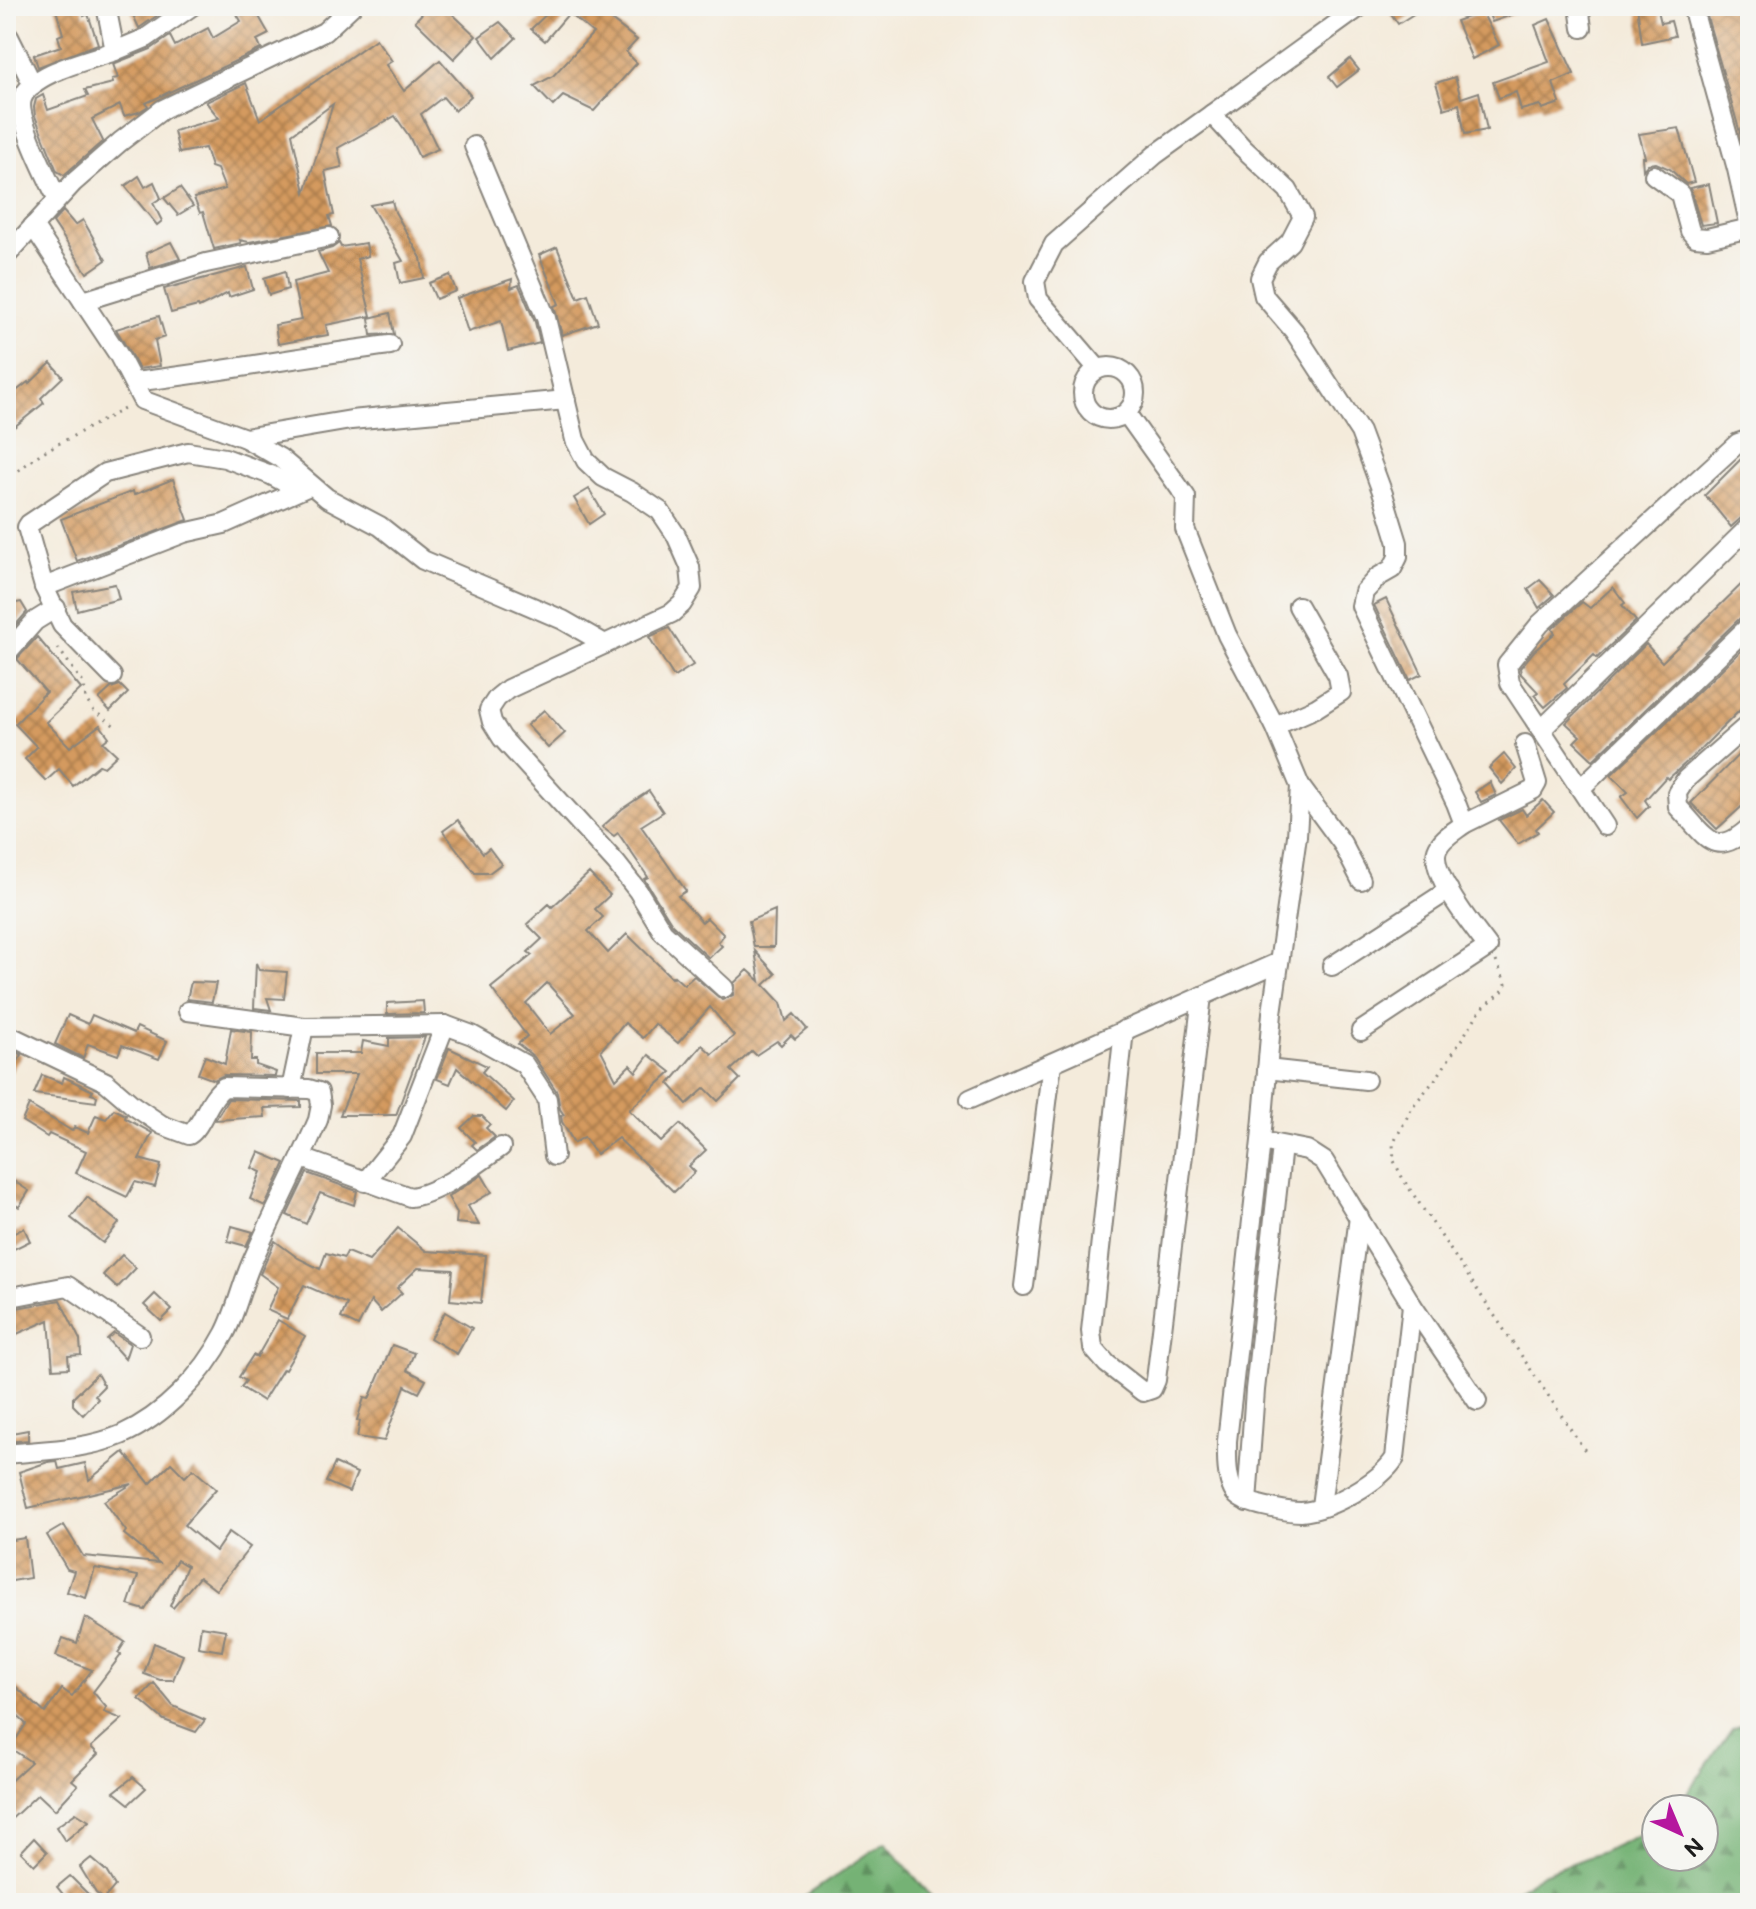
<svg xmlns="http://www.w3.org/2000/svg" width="1756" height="1909" font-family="'Balsamiq Sans',sans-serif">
<defs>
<pattern id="forest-firs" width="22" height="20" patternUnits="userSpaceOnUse" patternTransform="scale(2)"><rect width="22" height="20" fill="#74b274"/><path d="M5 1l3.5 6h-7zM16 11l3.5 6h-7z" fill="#5e905e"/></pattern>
<pattern id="building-cross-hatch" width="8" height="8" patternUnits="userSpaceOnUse" patternTransform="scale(2)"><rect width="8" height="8" fill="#d49a5e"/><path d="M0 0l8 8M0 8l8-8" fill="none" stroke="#ab7d4d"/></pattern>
</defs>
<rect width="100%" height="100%" fill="#f6f6f2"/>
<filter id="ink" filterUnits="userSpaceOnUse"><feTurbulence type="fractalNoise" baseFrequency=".0125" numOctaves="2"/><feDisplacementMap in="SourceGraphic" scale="16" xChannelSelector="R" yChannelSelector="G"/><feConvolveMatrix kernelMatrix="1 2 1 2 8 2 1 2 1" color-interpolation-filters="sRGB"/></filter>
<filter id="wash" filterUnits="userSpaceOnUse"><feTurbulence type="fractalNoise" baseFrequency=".006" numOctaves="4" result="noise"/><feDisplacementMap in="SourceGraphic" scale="32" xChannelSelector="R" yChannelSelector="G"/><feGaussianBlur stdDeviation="1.8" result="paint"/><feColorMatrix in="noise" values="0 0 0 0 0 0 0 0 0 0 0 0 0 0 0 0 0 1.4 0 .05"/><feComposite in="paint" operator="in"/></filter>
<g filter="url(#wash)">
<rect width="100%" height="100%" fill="#f4ebdb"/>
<g fill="url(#forest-firs)" stroke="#486748" stroke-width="2">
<polygon points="1750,1722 1750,1903 1497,1903 1543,1874 1602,1852 1656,1827 1656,1857 1704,1857 1704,1809 1676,1809 1732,1729"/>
<polygon points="885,1842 937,1903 796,1903"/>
</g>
<g id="blocks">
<g fill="url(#building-cross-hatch)" fill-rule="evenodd">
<polygon points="55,6 82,6 84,16 88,14 98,44 38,67 34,55 61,46 58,36 63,34"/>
<polygon points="129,6 171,6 139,28"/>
<polygon points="232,6 253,6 269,34 257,40 261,49 146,103 148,106 139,112 124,116 120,105 92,119 103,141 64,175 57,171 35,116 34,107 36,99 43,95 48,110 88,96 85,90 113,83 112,79 118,78 113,64 151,49 170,36 175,46 208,28 213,38 241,21"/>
<polygon points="429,6 444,6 476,36 454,59 415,21"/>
<polygon points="555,6 593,6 637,40 626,52 637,63 594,111 563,96 553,106 534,86 553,76 593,33 569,13 545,41 531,29"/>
<polygon points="1386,6 1426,6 1398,24"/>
<polygon points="1486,6 1530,6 1531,8 1492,22"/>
<polygon points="1637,6 1657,6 1661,23 1671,21 1675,36 1642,43"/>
<polygon points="1704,6 1743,6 1750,28 1750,168"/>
<polygon points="1482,12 1499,45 1472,59 1456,21"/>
<polygon points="1549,19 1574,74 1553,83 1560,103 1542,109 1540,105 1521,110 1516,92 1499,98 1493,82 1549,62 1535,25"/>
<polygon points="500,22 516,38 495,58 479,37"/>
<path d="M376 39 392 61 386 65 404 91 440 60 471 96 455 111 443 97 421 114 438 149 419 157 409 136 395 116 338 148 342 167 325 171 334 215 329 216 332 226 249 242 240 240 241 243 214 249 203 212 200 213 194 198 225 189 217 169 211 167 205 148 179 153 174 131 219 118 206 102 246 83 260 120ZM333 104 311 173 305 192 292 134Z"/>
<polygon points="1350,59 1359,70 1337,87 1329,77"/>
<polygon points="1455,77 1461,98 1479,92 1487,130 1465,134 1459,104 1444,109 1436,83"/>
<polygon points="1679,128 1694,182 1686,184 1670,169 1656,163 1648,164 1643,170 1642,157 1645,157 1639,134"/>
<polygon points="139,176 145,187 154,182 161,198 153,203 162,221 157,225 125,186"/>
<polygon points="1709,184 1717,223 1701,225 1690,188"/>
<polygon points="180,188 193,206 178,215 164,198"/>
<polygon points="392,201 395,212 421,258 424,278 400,283 396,263 403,261 370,205"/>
<polygon points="63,211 75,225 83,220 106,260 87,273 53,222"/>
<polygon points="171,242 180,259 150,268 146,253"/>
<polygon points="339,243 341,247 366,243 368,256 357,259 371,316 326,325 328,335 278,344 275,325 301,320 293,282 328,273 318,252 332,248"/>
<polygon points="557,247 578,298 588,294 598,323 562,335 554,306 559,304 539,255"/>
<polygon points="247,267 253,289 229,297 228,293 199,308 198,306 171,313 164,289"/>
<polygon points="285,271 288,289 269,295 264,278"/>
<polygon points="450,275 456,291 436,299 429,283"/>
<polygon points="512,279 511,288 519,285 535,322 540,343 508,351 501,321 468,332 457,298"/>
<polygon points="390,313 394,334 371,335 369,318"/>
<polygon points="159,316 165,337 155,340 160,366 139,369 116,329"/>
<polygon points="51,363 63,377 41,398 44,403 14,427 6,417 6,399 28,382 29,384"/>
<polygon points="1741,459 1750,468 1750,514 1742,517 1731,527 1705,495"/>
<polygon points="173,479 188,520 77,561 61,519 133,491 134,495"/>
<polygon points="589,489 604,514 589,524 574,498"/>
<polygon points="1750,576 1750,613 1742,616 1593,760 1574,742 1580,736 1566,723 1646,644 1662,662"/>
<polygon points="1540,580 1554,595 1539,608 1528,589"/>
<polygon points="115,584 119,599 77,610 73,592"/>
<polygon points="1613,587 1625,603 1622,605 1636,621 1597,658 1594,655 1564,684 1567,688 1545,707 1534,695 1538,692 1521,674 1520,668 1534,651 1555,633 1552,629 1582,602 1590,608"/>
<polygon points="1386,599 1422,674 1410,680 1374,605"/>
<polygon points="21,602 27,612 7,635 6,605"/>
<polygon points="669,628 693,665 674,677 649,637"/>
<polygon points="37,637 81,689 46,722 70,747 100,725 109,737 103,742 117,755 104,767 99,765 73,786 59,769 46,781 25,759 37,747 15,724 46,692 17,659"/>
<polygon points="1750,642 1750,700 1701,749 1668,779 1666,777 1645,800 1649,806 1637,818 1621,797 1628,792 1611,775"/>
<polygon points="120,685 128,693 110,711 99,699 111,688"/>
<polygon points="544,710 565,733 548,748 527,725"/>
<polygon points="1750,743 1750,799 1717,829 1691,803"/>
<polygon points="1504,754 1516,769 1502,784 1489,768"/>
<polygon points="1490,782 1496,795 1481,802 1475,792"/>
<polygon points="649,791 663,812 641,826 686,891 678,896 702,922 707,918 724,935 718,942 722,946 709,958 672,924 644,879 648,877 618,833 614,836 602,827 622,809"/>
<polygon points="1543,800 1554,812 1536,829 1538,832 1518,844 1499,820 1522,809 1526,815"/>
<polygon points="458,820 483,853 489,848 501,864 489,873 475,873 443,831"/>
<path d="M589 873 610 895 595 909 603 917 588 931 608 953 627 934 672 978 674 976 684 985 694 976 722 1000 733 995 734 983 748 970 760 981 755 951 776 974 764 985 781 1003 786 1021 794 1014 807 1029 795 1039 791 1035 781 1045 777 1041 756 1055 752 1051 731 1070 740 1079 718 1101 705 1088 687 1104 669 1084 702 1045 712 1054 734 1036 710 1007 678 1043 655 1024 643 1038 625 1023 601 1050 616 1079 630 1065 636 1072 649 1055 671 1072 629 1110 661 1142 680 1124 706 1150 689 1166 695 1172 674 1192 618 1138 596 1154 584 1137 574 1143 562 1122 561 1116 564 1115 560 1109 557 1092 534 1057 518 1044 527 1036 491 988 532 955 528 952 542 939 527 924 549 904 552 907ZM547 983 575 1014 550 1034 526 1003Z"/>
<polygon points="775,910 774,947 754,947 749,921"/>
<polygon points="256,963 259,970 287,972 284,999 267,998 271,1010 254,1008"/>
<polygon points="191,982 216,983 212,1002 187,999"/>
<polygon points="423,1001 424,1013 387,1014 387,1003"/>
<polygon points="68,1015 88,1024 92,1015 134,1033 137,1027 167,1041 159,1059 122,1045 118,1055 88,1044 83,1058 55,1044"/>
<polygon points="231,1029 252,1032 251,1060 256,1060 256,1065 276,1072 275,1076 224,1075 214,1080 198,1074 205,1056 225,1064"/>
<polygon points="425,1037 396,1115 340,1115 357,1074 316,1074 316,1053 361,1053 363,1041 389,1046 389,1038"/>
<polygon points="6,1047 22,1055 6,1080"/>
<polygon points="449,1048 487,1066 482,1072 514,1101 506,1111 457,1068 450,1084 437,1079"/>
<polygon points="42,1075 62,1083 64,1077 93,1091 91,1094 97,1096 96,1102 34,1094"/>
<polygon points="228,1099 301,1101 301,1107 264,1108 265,1117 215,1120"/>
<polygon points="29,1105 72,1131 75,1127 88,1133 96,1115 106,1119 114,1109 126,1115 125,1118 152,1133 139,1159 161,1165 155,1187 135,1182 127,1197 76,1173 86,1151 49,1134 47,1137 22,1121"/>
<polygon points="474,1116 482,1116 490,1124 486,1128 495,1137 477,1150 472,1145 475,1142 461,1128"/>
<polygon points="259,1152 285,1163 265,1206 250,1199 261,1172 252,1168"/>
<polygon points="307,1173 357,1191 354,1205 320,1193 306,1224 287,1215"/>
<polygon points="482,1175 492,1192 468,1206 479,1225 456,1223 457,1213 448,1197"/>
<polygon points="6,1176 29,1191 19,1207 6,1199"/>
<polygon points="87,1197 119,1223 103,1243 71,1218"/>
<polygon points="232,1226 253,1232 246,1246 228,1241"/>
<polygon points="24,1228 30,1241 6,1253 6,1237"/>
<polygon points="398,1228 426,1251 486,1255 481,1303 450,1300 453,1270 418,1268 397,1288 402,1293 381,1312 371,1301 358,1326 341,1318 347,1304 304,1285 287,1319 267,1310 278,1287 260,1274 275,1241 298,1258 320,1269 326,1253 344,1258 347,1252 369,1261"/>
<polygon points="122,1255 136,1268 117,1288 103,1275"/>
<polygon points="155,1294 172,1310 161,1321 144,1305"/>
<polygon points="60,1300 80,1340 81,1355 68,1356 69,1368 53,1369 49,1320 10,1337 6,1327 6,1310"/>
<polygon points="445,1312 472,1328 457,1354 430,1338"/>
<polygon points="278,1320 305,1336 285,1370 283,1369 263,1401 241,1387 246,1381 239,1377 253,1355 257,1357"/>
<polygon points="114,1333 130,1344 125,1359 107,1339"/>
<polygon points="392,1345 414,1353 407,1370 426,1380 419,1393 405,1386 384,1441 357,1437 360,1421 357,1420 364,1398 369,1399"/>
<polygon points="97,1374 104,1386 95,1395 98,1399 83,1415 73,1405 73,1398"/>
<polygon points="28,1430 28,1440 6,1442 6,1434"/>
<polygon points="124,1452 150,1484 171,1463 185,1477 193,1469 216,1489 184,1525 216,1551 229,1532 250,1547 216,1590 199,1577 173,1608 170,1606 187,1566 177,1560 145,1610 128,1605 138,1576 95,1568 86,1598 67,1592 74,1571 67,1569 47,1535 64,1525 83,1556 159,1563 124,1534 126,1531 104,1501 132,1484 28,1508 19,1472 48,1462 57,1461 59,1469 85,1463 89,1480"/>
<polygon points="335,1463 357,1473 349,1492 326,1482"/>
<polygon points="25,1538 30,1578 6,1582 6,1541"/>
<polygon points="85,1617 125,1642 118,1653 121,1655 93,1692 106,1707 104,1712 122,1719 91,1747 98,1754 72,1780 78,1785 55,1810 38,1794 6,1824 6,1785 31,1762 10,1748 26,1724 6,1705 6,1678 45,1713 62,1689 72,1696 92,1670 56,1656 63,1638 77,1643"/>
<polygon points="201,1626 226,1630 222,1651 198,1647"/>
<polygon points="154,1643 183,1655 173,1680 160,1680 144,1674"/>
<polygon points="154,1683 173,1706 205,1720 196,1732 164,1720 139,1699"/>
<polygon points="133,1777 146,1788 129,1804 114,1792"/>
<polygon points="76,1813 89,1821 65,1841 56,1827"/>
<polygon points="34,1838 47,1852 34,1865 21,1852"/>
<polygon points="91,1858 106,1871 115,1886 104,1899 96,1893 80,1867"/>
<polygon points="70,1876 89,1895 81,1903 70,1903 57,1887"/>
</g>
</g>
</g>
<g filter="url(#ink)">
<use href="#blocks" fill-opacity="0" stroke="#88847c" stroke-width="2"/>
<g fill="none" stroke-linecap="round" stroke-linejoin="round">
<g stroke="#88847c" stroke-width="22">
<g id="street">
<polyline points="1579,6 1582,28"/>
<polyline points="1692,6 1737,169 1750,227"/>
<polyline points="6,37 9,37 33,85"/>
<polyline points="115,51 146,38 192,6"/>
<polyline points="474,146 546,318 575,440 586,461 603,477 632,492 660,511 676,535 690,567 692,588 682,604 672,613 508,689 497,698 489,710 492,722 502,738 616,863 638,891 663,932 724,988"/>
<polyline points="1654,175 1680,194 1690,231 1695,237 1707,238 1750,228"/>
<path d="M57 198C48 179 16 117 22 99 31 72 91 60 115 51L106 6"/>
<polyline points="33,226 118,354 142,400 245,438 280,458 327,498 380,526 423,560 563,620 605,644"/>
<polyline points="6,256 73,183 120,142 163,109 324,32 352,6"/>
<polyline points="83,301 206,263 329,237"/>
<circle cx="1109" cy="393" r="26"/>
<polyline points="1098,369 1038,299 1035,281 1054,244 1155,155 1212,114"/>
<path d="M133 382C219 372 304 356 390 345"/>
<path d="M1126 413 1186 497 1185 529 1227 635 1275 726 1300 786 1297 836 1272 1013 1261 1141 1227 1441C1227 1456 1226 1476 1233 1490 1238 1500 1249 1502 1259 1505 1272 1508 1287 1512 1301 1512 1330 1510 1380 1482 1395 1458L1412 1305"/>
<polyline points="245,438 351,420 566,400"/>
<polyline points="44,587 184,533 224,524 307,487"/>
<polyline points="6,654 35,621 56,608"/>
<polyline points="112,676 62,625 44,587 27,527 29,524 105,473 188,452 225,458 271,475 299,490"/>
<path d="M1750 723 1686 779 1677 793 1678 807C1706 836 1714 860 1750 827"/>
<polyline points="1275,726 1316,708 1341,692 1338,676 1298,606"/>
<polyline points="1542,729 1750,526"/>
<polyline points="1300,786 1342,843 1361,880"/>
<polyline points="1581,788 1750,625"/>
<polyline points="1464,824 1533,790 1537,783 1525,744"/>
<polyline points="1605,826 1510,683 1507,665 1540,624 1738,443 1750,439"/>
<polyline points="1332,966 1449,890"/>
<polyline points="188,1011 304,1027 445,1025 472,1035 524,1064 547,1099 554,1156"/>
<polyline points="1124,1030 1091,1331 1093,1348 1107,1364 1143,1392 1152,1389 1156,1380 1202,996"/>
<path d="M1361 1031 1488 947C1474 928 1429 874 1437 850 1441 838 1455 831 1464 824L1456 803 1361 606 1364 592 1378 577 1392 569 1398 557V543L1383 494 1360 432 1294 331 1264 296 1260 278 1268 262 1290 242 1303 217 1288 190 1243 148 1212 114 1361 6"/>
<path d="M6 1034 106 1082 134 1106 162 1125 189 1135C203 1126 207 1099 224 1087L309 1089 319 1092 321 1105 318 1120C297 1169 272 1216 251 1264 241 1287 236 1312 225 1333 203 1375 164 1416 121 1435 85 1450 44 1450 6 1454"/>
<polyline points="1267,1069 1366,1080"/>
<polyline points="291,1089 304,1027"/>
<polyline points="970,1099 1279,962"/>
<polyline points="1271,1143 1307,1150 1324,1161 1412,1305 1477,1401"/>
<path d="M302 1158 410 1197C439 1194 477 1164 501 1147"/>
<polyline points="365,1182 402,1136 445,1025"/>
<polyline points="1024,1286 1052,1063"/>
<polyline points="6,1298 68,1286 140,1336"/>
<polyline points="1247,1502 1255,1390 1282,1146"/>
<polyline points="1321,1506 1359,1217"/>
</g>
</g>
<g stroke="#88847c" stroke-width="3" stroke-dasharray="2 6" stroke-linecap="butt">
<polyline points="6,480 41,453 126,408"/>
<polyline points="58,648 84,684 86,700 94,711 115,726"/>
<polyline points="1496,961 1506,984 1502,992 1481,1009 1438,1076 1413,1106 1393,1144 1394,1161 1403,1179 1586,1452"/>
</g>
<use href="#street" stroke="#fff" stroke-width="18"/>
</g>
</g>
<rect width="1756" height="1909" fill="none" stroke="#f6f6f2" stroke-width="32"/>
<g transform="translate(1680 1833) rotate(136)"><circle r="38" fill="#f6f6f2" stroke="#9f9f9c" stroke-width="2"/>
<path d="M0-6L14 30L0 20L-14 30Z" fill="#b5179e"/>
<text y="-12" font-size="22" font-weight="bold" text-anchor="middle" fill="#1c1c1c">N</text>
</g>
</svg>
